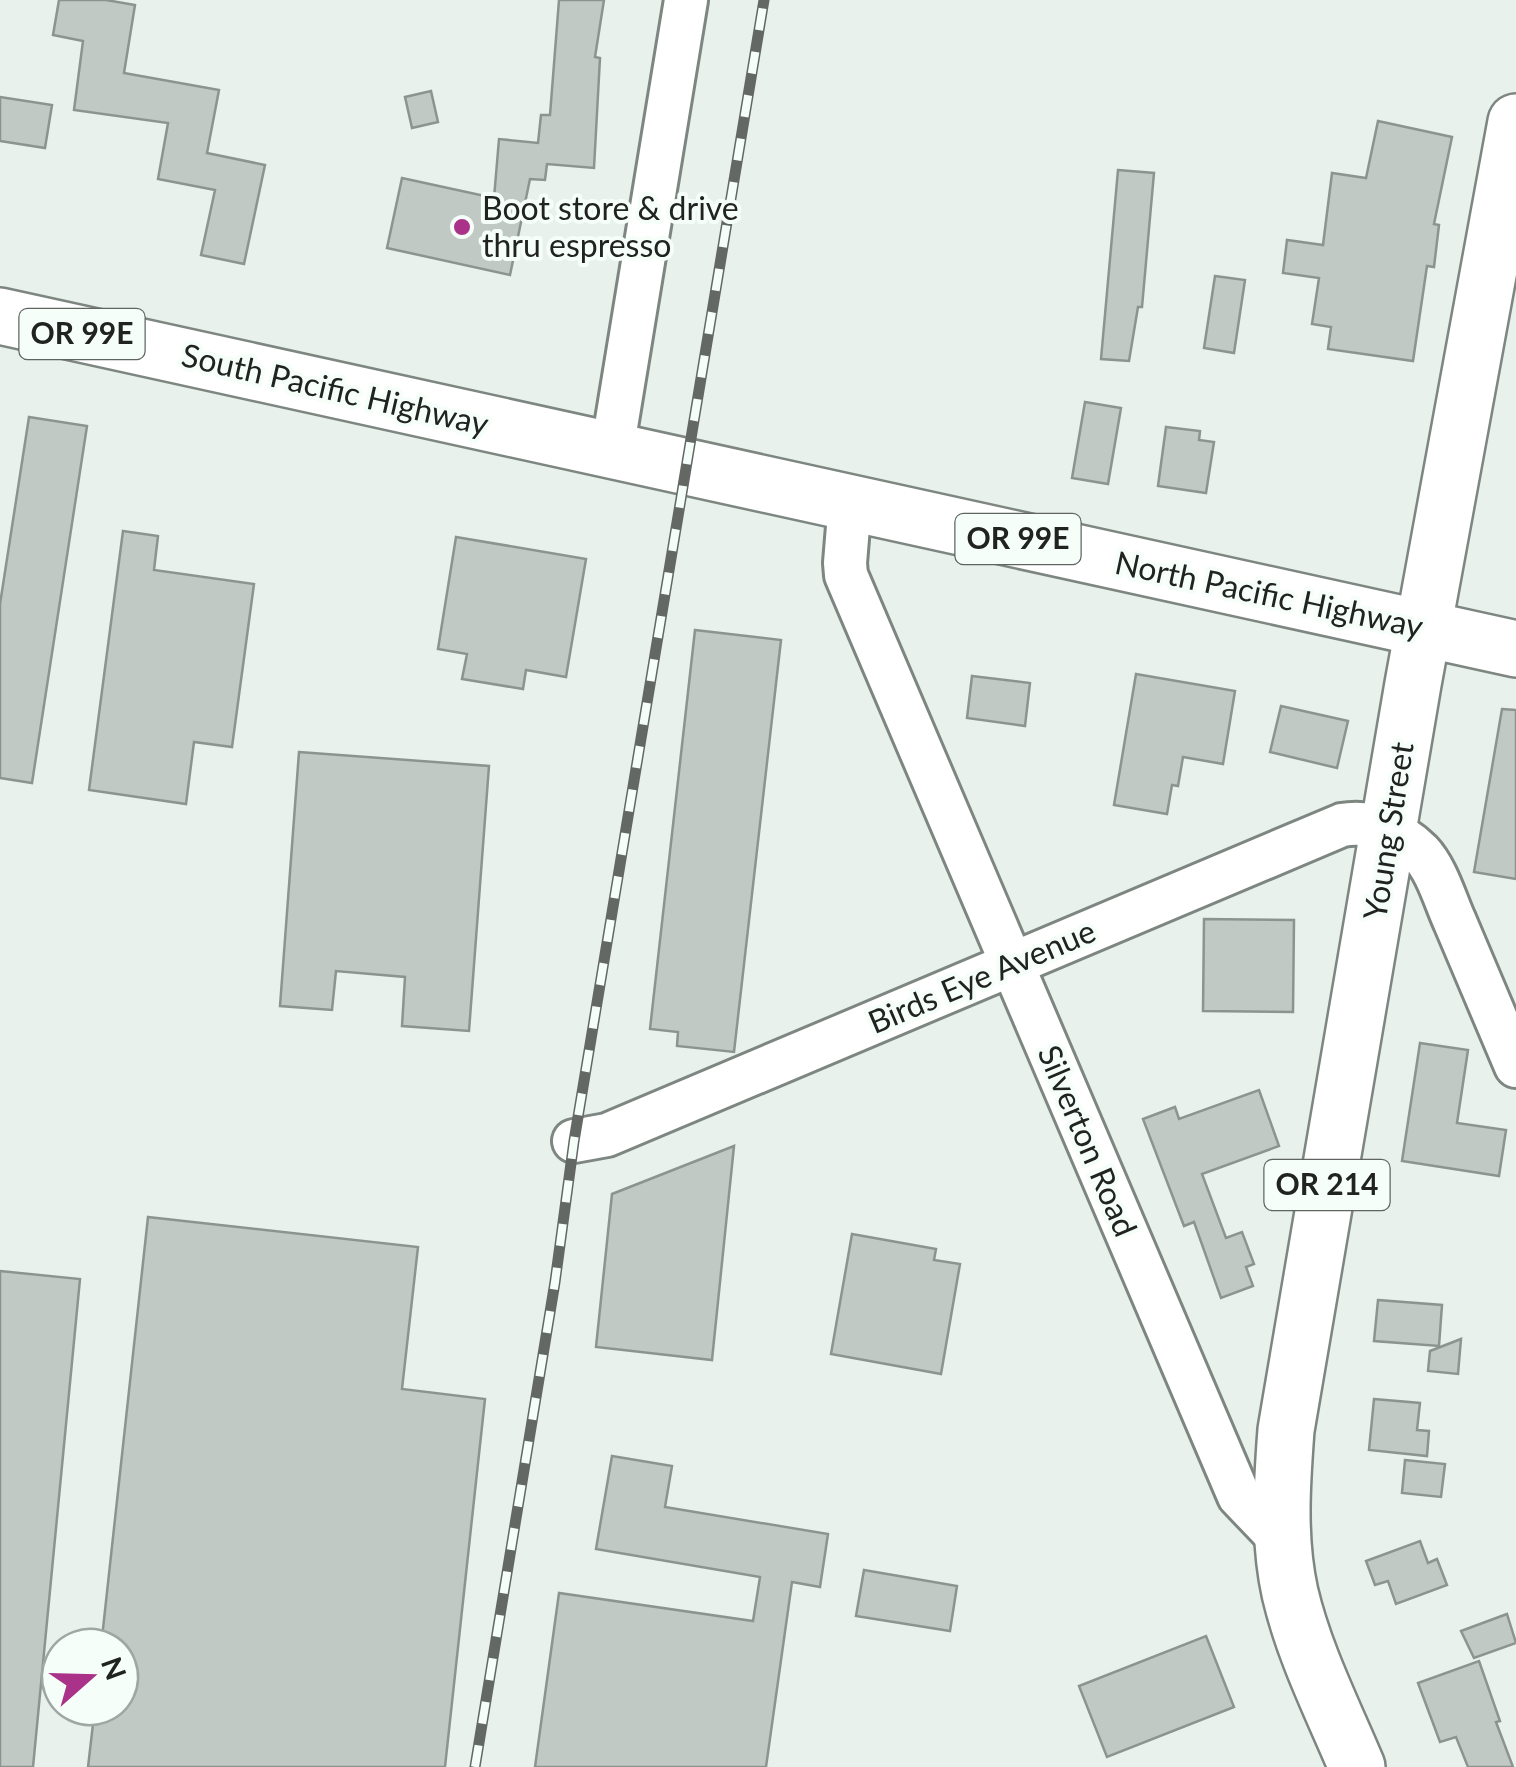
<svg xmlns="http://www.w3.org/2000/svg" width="1516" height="1767" font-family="Lato,sans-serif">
<rect width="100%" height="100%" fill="#e8f1ec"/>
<g fill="#c0c9c4" stroke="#8d9490" stroke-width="2.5">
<polygon points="59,0 106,0 135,5 124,73 219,90 207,153 265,165 244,264 201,255 215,190 158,179 168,123 74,110 83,41 53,35"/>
<polygon points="559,0 604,0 595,57 600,58 594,168 547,164 545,180 530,179 510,275 387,248 402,178 494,198 499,139 538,143 541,115 550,115"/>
<polygon points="431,91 438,122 412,128 405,97"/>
<polygon points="0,97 52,105 45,148 0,141"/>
<polygon points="1378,121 1452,137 1434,224 1439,225 1434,267 1427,266 1413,361 1328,349 1331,327 1312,324 1319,278 1283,273 1287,240 1323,245 1332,173 1366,178"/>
<polygon points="1118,170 1154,173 1142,307 1138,307 1129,361 1101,359"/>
<polygon points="1215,276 1245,280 1234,353 1204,348"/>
<polygon points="1085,402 1121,408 1108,484 1072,478"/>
<polygon points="29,417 87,426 32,783 0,778 0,604"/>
<polygon points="1166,427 1200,431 1199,440 1214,442 1206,493 1158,486"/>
<polygon points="123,531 158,536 154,570 254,584 232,747 194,742 186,804 89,790"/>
<polygon points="456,537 586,559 566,677 526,670 523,689 462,679 467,654 438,649"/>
<polygon points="695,630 781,640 734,1052 677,1046 678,1032 650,1029"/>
<polygon points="1136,674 1235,691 1223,764 1183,757 1178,786 1172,785 1167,814 1114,805"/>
<polygon points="972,676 1030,683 1025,726 967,718"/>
<polygon points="1281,706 1348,721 1337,768 1270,752"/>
<polygon points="1502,709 1516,710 1516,879 1474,872"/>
<polygon points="299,752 489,766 469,1031 402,1026 405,977 336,971 332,1010 280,1006"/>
<polygon points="1204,919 1294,920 1293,1012 1203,1011"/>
<polygon points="1420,1043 1468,1050 1457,1123 1506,1130 1499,1176 1402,1161"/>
<polygon points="1259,1090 1279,1146 1202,1174 1226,1238 1242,1232 1254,1264 1246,1267 1253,1286 1221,1298 1194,1222 1184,1226 1143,1119 1175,1107 1179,1119"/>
<polygon points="734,1146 712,1360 596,1347 612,1194"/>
<polygon points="148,1217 418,1247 402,1389 485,1399 445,1767 88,1767 95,1707 120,1707 120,1647 101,1647"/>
<polygon points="852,1234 936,1249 934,1260 960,1264 941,1374 831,1354"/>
<polygon points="0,1271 80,1279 33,1767 0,1767"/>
<polygon points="1378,1300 1442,1305 1439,1346 1374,1341"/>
<polygon points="1461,1339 1458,1374 1428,1371 1430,1351"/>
<polygon points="1374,1399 1420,1403 1417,1430 1429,1431 1427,1456 1369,1450"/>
<polygon points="612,1456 672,1466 665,1507 828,1534 820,1587 792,1582 766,1767 535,1767 559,1593 753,1621 760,1577 596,1549"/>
<polygon points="1405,1460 1445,1464 1441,1497 1402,1493"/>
<polygon points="1420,1541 1428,1563 1437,1559 1447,1585 1396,1604 1388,1581 1375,1585 1366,1561"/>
<polygon points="864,1570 957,1586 950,1631 856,1616"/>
<polygon points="1507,1614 1516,1643 1474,1658 1461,1631"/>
<polygon points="1206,1636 1234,1707 1107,1757 1079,1686"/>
<polygon points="1479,1661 1500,1721 1496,1722 1513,1767 1468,1767 1456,1737 1440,1742 1418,1683"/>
</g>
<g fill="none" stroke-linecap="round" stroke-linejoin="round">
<g stroke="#7e8681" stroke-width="48">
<g id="minor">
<polyline points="612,451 686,0"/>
<polyline points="850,502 845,563 846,575 1239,1496 1283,1542"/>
<path d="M574 1141 607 1135 1342 825C1370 820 1399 831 1420 852 1437 870 1445 900 1455 922 1475 970 1496 1018 1516 1066"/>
</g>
</g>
<g stroke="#7e8681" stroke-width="60">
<g id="major">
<polyline points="0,316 1516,649"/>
<path d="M1357 1767C1333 1710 1304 1653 1290 1593 1278 1539 1282 1483 1286 1430L1413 684 1516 122"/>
</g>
</g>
<use href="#minor" stroke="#fff" stroke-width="42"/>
<use href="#major" stroke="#fff" stroke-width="55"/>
<g stroke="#636865" stroke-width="11">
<polyline id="rail" points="475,1767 555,1282 574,1141 764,0"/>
</g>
<use href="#rail" stroke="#f5fef9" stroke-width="8" stroke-dasharray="22" stroke-linecap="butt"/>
</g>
<circle fill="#aa3288" stroke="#f5fef9" stroke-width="4" cx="462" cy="227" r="10"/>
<g text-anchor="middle" stroke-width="8" stroke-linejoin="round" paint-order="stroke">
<g fill="#f5fef9" stroke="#606562" stroke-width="2.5">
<rect x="19.5" y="309" width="125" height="50" rx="8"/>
<rect x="955.5" y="514" width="125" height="50" rx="8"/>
<rect x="1264.5" y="1160" width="125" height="50" rx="8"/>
</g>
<g font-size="30" font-weight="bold" fill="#202321">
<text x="82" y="344">OR 99E</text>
<text x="1018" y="549">OR 99E</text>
<text x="1327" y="1195">OR 214</text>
</g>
<g font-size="32" fill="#202321" stroke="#f5fef9" text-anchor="start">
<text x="482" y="220">Boot store &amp; drive<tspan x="482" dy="37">thru espresso</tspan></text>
</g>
<g font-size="32" fill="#202321" stroke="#f5fef9">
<text transform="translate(335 390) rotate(13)" y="11">South Pacific Highway</text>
<text transform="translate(1269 595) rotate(12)" y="11">North Pacific Highway</text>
<text transform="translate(1389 831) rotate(-81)" y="11">Young Street</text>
<text transform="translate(982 977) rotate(-23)" y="11">Birds Eye Avenue</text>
<text transform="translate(1087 1141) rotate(67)" y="11">Silverton Road</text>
</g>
</g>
<g transform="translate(90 1677) rotate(70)"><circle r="48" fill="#f5fef9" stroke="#a0a6a3" stroke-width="2.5"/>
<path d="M0-8L18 38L0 25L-18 38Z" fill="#aa3288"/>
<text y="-15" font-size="28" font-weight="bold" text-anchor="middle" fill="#202321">N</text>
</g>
</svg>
